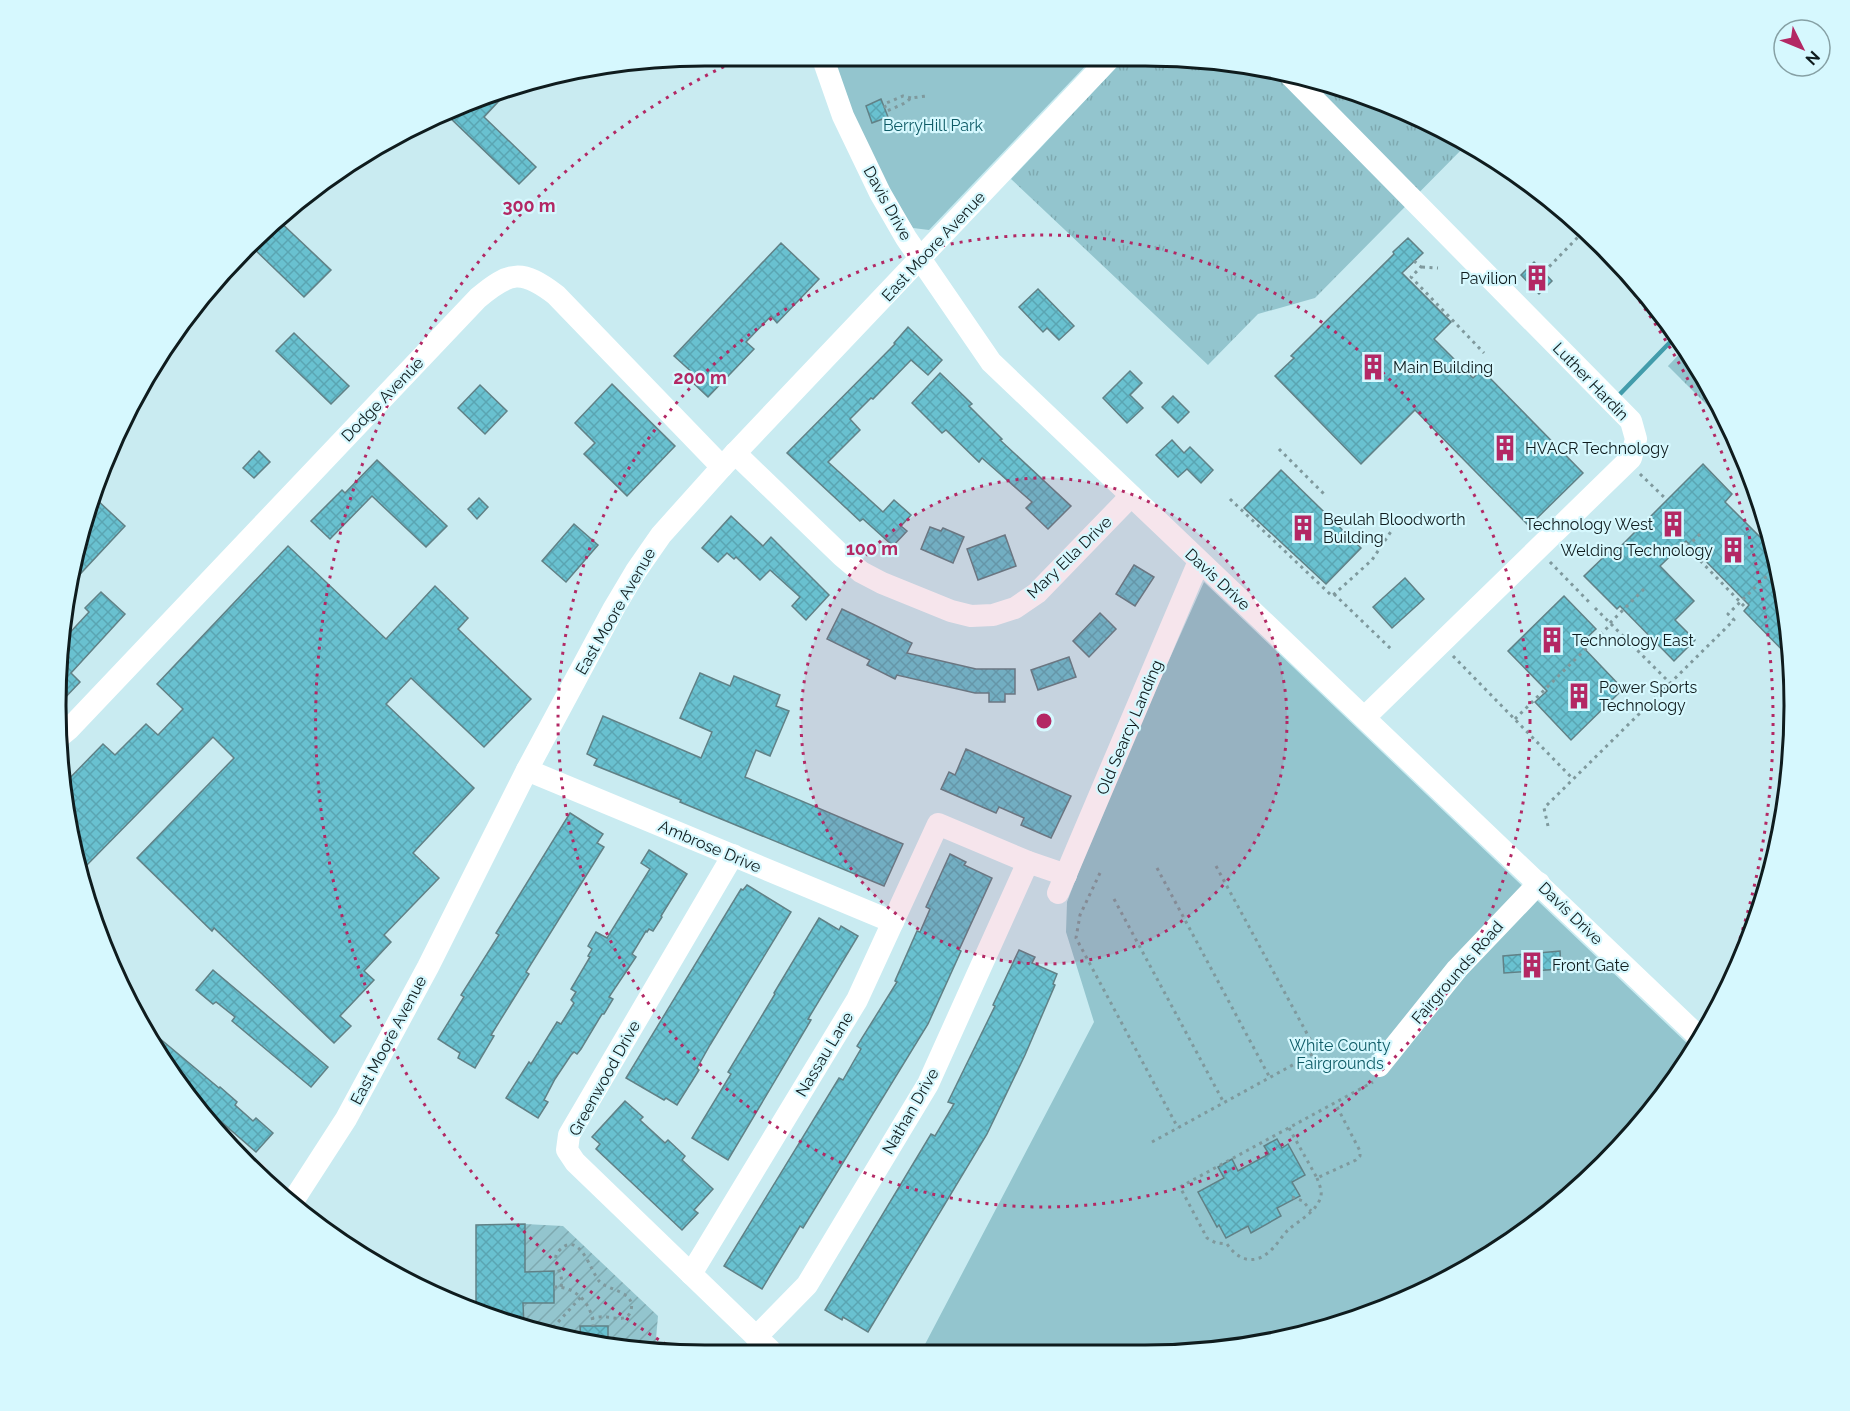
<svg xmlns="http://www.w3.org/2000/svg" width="1850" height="1411" font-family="Raleway,sans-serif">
<defs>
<pattern id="grass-tufts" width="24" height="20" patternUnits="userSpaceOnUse" patternTransform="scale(1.5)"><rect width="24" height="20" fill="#93c5ce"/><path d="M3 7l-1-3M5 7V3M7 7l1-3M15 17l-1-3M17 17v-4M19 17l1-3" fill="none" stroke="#7ea9b0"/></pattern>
<pattern id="garden-furrows" width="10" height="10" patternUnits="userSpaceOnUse" patternTransform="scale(1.5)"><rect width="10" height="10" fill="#93c5ce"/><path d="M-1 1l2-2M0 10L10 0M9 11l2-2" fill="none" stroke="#7ea9b0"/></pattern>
<pattern id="building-cross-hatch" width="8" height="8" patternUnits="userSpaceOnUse" patternTransform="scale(1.5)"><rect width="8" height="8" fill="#69c1d0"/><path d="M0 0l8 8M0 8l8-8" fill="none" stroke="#5aa5b2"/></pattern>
</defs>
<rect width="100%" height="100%" fill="#c9ebf1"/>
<g fill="url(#grass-tufts)">
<polygon points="1126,57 1187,57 1313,78 1432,122 1468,143 1315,298 1258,314 1208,365 1011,179"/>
<polygon points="1686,347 1729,427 1668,366"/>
<polygon points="1724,994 1707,1025 1701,1018"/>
</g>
<g fill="#93c5ce">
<polygon points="833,56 1094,57 929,230 913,228 880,175 849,105"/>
<polygon points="1204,582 1694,1050 1685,1066 1604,1165 1506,1246 1393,1306 1229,1350 922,1350 1094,1022 1066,932 1067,902 1106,801"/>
</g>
<polygon fill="url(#garden-furrows)" points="525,1224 563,1226 658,1316 655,1350 620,1350 608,1347 608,1327 581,1326 581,1341 524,1327 523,1303 553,1303 554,1271 525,1272"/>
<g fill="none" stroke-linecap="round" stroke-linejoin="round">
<polyline stroke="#429cab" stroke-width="4.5" points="1620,394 1677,335"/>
</g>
<g fill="url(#building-cross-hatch)" stroke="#618186" stroke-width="1.5">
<polygon points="511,88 484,117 536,167 519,184 447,115"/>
<polygon points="881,99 888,117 872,123 866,106"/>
<polygon points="276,218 331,270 304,297 249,244"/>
<polygon points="1408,238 1423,253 1402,273 1451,322 1434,339 1473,378 1482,370 1583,473 1529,526 1415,410 1361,464 1275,376 1294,358 1291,356 1394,254 1393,252"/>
<polygon points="781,243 819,279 777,323 771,316 746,342 754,349 708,397 690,380 695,375 674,356"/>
<polygon points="1534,262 1552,281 1539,294 1521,275"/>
<polygon points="1038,289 1074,326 1059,340 1047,328 1043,332 1019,307"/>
<polygon points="908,327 942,360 928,375 911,360 873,399 871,398 850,419 860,430 828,462 883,512 894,500 911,515 901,526 907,531 893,546 863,519 860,521 787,453 895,344 894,343"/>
<polygon points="294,333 349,386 331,404 276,351"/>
<polygon points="1130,371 1142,383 1130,395 1143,408 1127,423 1103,398"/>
<polygon points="940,373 972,404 969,406 1002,439 1000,440 1071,506 1048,529 1026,508 1032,502 982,458 979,462 946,430 942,433 912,403"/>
<polygon points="612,384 675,446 627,496 584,454 595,443 575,423"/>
<polygon points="480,385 507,411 485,434 458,408"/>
<polygon points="1173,396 1189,412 1178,423 1162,407"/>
<polygon points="1172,440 1184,453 1190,447 1213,470 1201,483 1187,469 1178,477 1156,455"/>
<polygon points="259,451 270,462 254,478 243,468"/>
<polygon points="377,460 447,526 426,547 372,496 330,539 311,521 342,490 345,493"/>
<polygon points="1703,464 1732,494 1725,502 1774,551 1782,578 1790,658 1744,611 1749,605 1686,541 1660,566 1694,601 1675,620 1695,640 1674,661 1620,606 1617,609 1584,576 1613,548 1616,551"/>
<polygon points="1281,470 1361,548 1326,584 1244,508"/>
<polygon points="95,498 125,526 68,587 68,578"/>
<polygon points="479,498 488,507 477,519 468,509"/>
<polygon points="731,516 763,546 771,537 829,595 806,620 792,606 800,597 770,570 760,580 736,557 734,559 727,553 718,562 702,548"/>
<polygon points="574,524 598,545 566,582 542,561"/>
<polygon points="930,527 941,531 943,528 964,537 953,563 921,549"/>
<polygon points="1005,535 1016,566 978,580 967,549"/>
<polygon points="288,546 386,639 435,586 468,618 458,629 531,699 484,747 411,678 386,704 474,788 413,853 439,878 384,935 391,942 364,971 374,980 340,1016 351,1026 334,1043 214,928 212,931 137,858 234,758 213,737 87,865 79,856 64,784 103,744 115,755 146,724 158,735 183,709 157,684"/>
<polygon points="1134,565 1154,577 1135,606 1116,594"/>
<polygon points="1405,578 1424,599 1392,628 1373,607"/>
<polygon points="101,592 125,614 71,673 80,682 60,703 64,639 89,612 85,608"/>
<polygon points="1564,596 1596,629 1580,644 1623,689 1571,740 1535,702 1547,691 1508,651"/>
<polygon points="842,609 912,643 907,653 976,669 1015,669 1015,694 1005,694 1005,702 989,702 989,693 975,693 897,675 895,679 867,665 870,660 827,639"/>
<polygon points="1100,613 1116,629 1089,657 1073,641"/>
<polygon points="1069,657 1076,677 1038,690 1031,670"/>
<polygon points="700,673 730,686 734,676 780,695 776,706 789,711 770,756 756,750 745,777 903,844 884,886 692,807 680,802 681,800 594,765 597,759 587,754 603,716 701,758 712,732 680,718"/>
<polygon points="966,749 1071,796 1051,838 1021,825 1024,818 999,807 996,813 941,789 949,772 955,775"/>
<polygon points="570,813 603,834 597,843 604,847 526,972 529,974 491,1035 494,1036 475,1068 458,1058 460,1053 438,1039 464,997 461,995 499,935 496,933"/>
<polygon points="649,850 687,874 661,916 662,917 653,931 649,929 647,932 646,931 632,954 636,957 609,997 613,999 604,1014 602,1014 581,1049 577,1054 574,1052 571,1055 555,1079 544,1100 548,1102 538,1118 506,1098 529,1062 531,1064 557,1022 561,1024 574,1003 571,1000 576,992 571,989 590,957 588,956 592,949 588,946 596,932 607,938 650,869 641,863"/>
<polygon points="950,854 966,862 964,865 992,878 959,950 961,951 928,1024 803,1228 800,1226 762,1289 724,1266 839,1078 843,1080 855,1059 861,1049 857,1046 897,982 895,981 917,931 920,932 930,909 926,907"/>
<polygon points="747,885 791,912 710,1045 697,1068 699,1070 677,1105 666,1098 664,1100 626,1078 741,889 743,890"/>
<polygon points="819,918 839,930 841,926 858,936 808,1019 811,1020 728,1160 692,1138 731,1074 728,1072 775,994 774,993"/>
<polygon points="1019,950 1035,957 1032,963 1057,974 1053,984 1055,985 1025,1055 987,1134 868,1332 843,1317 842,1320 825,1310 931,1134 935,1136 954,1104 948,1102 995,1006 993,1005"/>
<polygon points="1560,951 1561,969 1504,973 1503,956"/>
<polygon points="213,970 328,1067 311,1087 232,1021 235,1017 216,1002 213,1004 196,990"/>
<polygon points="146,1027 219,1088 220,1087 237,1102 235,1105 253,1121 256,1118 273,1133 256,1152 195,1099 193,1101 165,1067"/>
<polygon points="625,1101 643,1117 640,1120 665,1143 668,1140 685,1156 682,1160 713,1189 694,1210 698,1213 682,1230 596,1149 600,1144 592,1137"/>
<polygon points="1277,1139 1282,1148 1288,1144 1305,1175 1292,1182 1300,1196 1277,1208 1281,1216 1251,1233 1248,1226 1226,1238 1219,1225 1217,1227 1198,1192 1224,1178 1218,1167 1232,1159 1238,1171 1269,1154 1264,1146"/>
<polygon points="525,1224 525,1272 554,1271 554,1303 523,1303 524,1327 496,1321 476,1312 476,1225"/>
<polygon points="580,1326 608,1326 608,1347 581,1341"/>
</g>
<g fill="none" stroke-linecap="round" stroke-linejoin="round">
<g stroke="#7f999d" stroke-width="3" stroke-dasharray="3 4.5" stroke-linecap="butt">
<polyline points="1069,66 1079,57"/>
<polyline points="911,98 903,96 884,104 887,111 905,103 911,98 926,96"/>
<polyline points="1414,261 1421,267 1411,277 1484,353"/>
<polyline points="1422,267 1438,268"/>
<polyline points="1544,272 1579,236"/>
<polyline points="1279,449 1324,494"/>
<polyline points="1640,474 1667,500"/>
<polyline points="1230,499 1332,596 1372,560 1392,530"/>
<polyline points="1700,534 1687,547 1744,606"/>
<polyline points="1550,562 1589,602"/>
<polyline points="1334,594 1391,649"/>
<polyline points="1595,608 1670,683"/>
<polyline points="1610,623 1644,589"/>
<polyline points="1453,656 1573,779"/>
<polyline points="1515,719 1611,624"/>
<polyline points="1548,826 1544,808 1734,620 1728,614 1778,565"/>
<polyline points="1216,866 1317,1052"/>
<polyline points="1157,868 1270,1078"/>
<polyline points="1100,873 1080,915 1076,938 1178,1128"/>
<polyline points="1114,899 1224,1103"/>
<polyline points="1289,1128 1317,1178 1356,1160 1360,1156 1360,1151 1335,1103"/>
<polyline points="1152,1142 1320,1050"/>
<path d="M1317 1178C1319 1184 1322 1190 1321 1196 1317 1212 1299 1220 1288 1230 1282 1236 1277 1245 1270 1251 1254 1266 1238 1260 1227 1244L1216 1243 1207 1238 1180 1187 1373 1082"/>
<polyline points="1292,1197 1303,1201 1311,1211"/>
<path d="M554 1287C576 1286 593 1305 593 1326"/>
<path d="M561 1287C565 1273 550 1262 558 1252 579 1227 591 1272 599 1281 608 1291 636 1291 631 1310 628 1322 616 1318 607 1317 603 1316 598 1317 593 1318"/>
<polyline points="445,1298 450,1297 457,1303"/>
<polyline points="548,1333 581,1297"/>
</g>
<g stroke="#fff" stroke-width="22">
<polyline points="822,56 843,116 880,193 906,238 991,362 1700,1038"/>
<polyline points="1289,74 1631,421 1636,439 1631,458 1365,717"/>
<polyline points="735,453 842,556 861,572 882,583 951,611 971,616 993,615 1015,608 1037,593 1131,496"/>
<path d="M58 738 69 729 478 298C510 271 522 269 556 295L722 467"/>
<polyline points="527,770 893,922"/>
<polyline points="733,855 569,1135 567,1150 575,1162 770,1350"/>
<polyline points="1058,893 1199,561"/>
<polyline points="1379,1066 1457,969 1539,883"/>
<polyline points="244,1163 257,1174"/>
<polyline points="293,1201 346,1119 428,967 527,770 614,608 636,571 661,535 722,467 1111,57"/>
<polyline points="691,1274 857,1000 938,824 1028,862 1066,875"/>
<polyline points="756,1337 807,1285 928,1084 1028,862"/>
</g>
</g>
<circle cx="1044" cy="721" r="243" fill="#b32864" fill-opacity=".12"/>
<g fill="none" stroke="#b32864" stroke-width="3" stroke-dasharray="3 6">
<circle cx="1044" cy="721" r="243"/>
<circle cx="1044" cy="721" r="486"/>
<path d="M674 1349A729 729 0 0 1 742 58M1577 224A729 729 0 0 1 1705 1029"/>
</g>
<defs>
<g id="building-bare" transform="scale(2.07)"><path d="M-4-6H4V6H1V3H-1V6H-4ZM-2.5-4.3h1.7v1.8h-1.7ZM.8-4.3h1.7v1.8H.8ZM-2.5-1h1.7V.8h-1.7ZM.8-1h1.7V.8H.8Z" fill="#b32864" stroke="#d6f8fe" stroke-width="2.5" paint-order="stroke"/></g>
</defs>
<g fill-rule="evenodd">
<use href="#building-bare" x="1537" y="278"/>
<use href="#building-bare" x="1373" y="367"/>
<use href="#building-bare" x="1505" y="448"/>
<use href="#building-bare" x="1673" y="524"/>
<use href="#building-bare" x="1303" y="528"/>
<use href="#building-bare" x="1733" y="550"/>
<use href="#building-bare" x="1552" y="640"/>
<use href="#building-bare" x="1579" y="696"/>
<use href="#building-bare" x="1532" y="965"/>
</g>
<g text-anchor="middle" stroke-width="4.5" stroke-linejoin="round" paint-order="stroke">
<g font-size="16" fill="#0e5b66" stroke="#d6f8fe">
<text x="933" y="131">BerryHill Park</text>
<text x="1340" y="1051">White County<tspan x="1340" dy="18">Fairgrounds</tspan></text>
</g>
<g font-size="16" fill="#0f1c1e" stroke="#d6f8fe">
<text transform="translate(888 203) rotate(61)" y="6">Davis Drive</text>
<text transform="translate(933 246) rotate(-47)" y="6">East Moore Avenue</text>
<text transform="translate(1591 381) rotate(46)" y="6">Luther Hardin</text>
<text transform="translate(382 399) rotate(-46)" y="6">Dodge Avenue</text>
<text transform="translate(1069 557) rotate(-44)" y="6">Mary Ella Drive</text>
<text transform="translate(1218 579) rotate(43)" y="6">Davis Drive</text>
<text transform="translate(615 611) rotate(-60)" y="6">East Moore Avenue</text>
<text transform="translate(1129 727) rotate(-67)" y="6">Old Searcy Landing</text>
<text transform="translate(710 846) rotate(23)" y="6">Ambrose Drive</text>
<text transform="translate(1571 913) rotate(44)" y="6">Davis Drive</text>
<text transform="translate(1457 972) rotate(-49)" y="6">Fairgrounds Road</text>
<text transform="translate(388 1040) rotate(-62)" y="6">East Moore Avenue</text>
<text transform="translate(824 1054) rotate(-59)" y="6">Nassau Lane</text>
<text transform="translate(604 1078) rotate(-61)" y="6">Greenwood Drive</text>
<text transform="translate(910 1111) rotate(-60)" y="6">Nathan Drive</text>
</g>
<g font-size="16" fill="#0f1c1e" stroke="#d6f8fe" text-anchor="start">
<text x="1517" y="284" text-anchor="end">Pavilion</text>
<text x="1393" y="373">Main Building</text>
<text x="1525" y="454">HVACR Technology</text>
<text x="1323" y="525">Beulah Bloodworth<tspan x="1323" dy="18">Building</tspan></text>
<text x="1653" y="530" text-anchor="end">Technology West</text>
<text x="1713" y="556" text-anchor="end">Welding Technology</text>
<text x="1572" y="646">Technology East</text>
<text x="1599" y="693">Power Sports<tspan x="1599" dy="18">Technology</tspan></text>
<text x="1552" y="971">Front Gate</text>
</g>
</g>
<path d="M0 0H1850V1411H0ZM705 66H1145A639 639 0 0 1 1784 705V706A639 639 0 0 1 1145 1345H705A639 639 0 0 1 66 706V705A639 639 0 0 1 705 66Z" fill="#d6f8fe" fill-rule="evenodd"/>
<path fill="none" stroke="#0f1c1e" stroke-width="3" d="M705 66H1145A639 639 0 0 1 1784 705V706A639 639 0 0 1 1145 1345H705A639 639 0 0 1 66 706V705A639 639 0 0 1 705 66Z"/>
<circle cx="1044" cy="721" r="9" fill="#b32864" stroke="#d6f8fe" stroke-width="3"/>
<g font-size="18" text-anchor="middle" font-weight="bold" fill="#b32864" stroke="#d6f8fe" stroke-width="4.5" stroke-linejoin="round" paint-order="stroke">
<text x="529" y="212">300 m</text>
<text x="700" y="384">200 m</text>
<text x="872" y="555">100 m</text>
</g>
<g transform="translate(1802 48) rotate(133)"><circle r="28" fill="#d6f8fe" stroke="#86a0a4" stroke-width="1.5"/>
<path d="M0-4.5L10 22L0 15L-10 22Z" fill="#b32864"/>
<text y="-9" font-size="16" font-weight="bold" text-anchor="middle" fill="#0f1c1e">N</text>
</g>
</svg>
